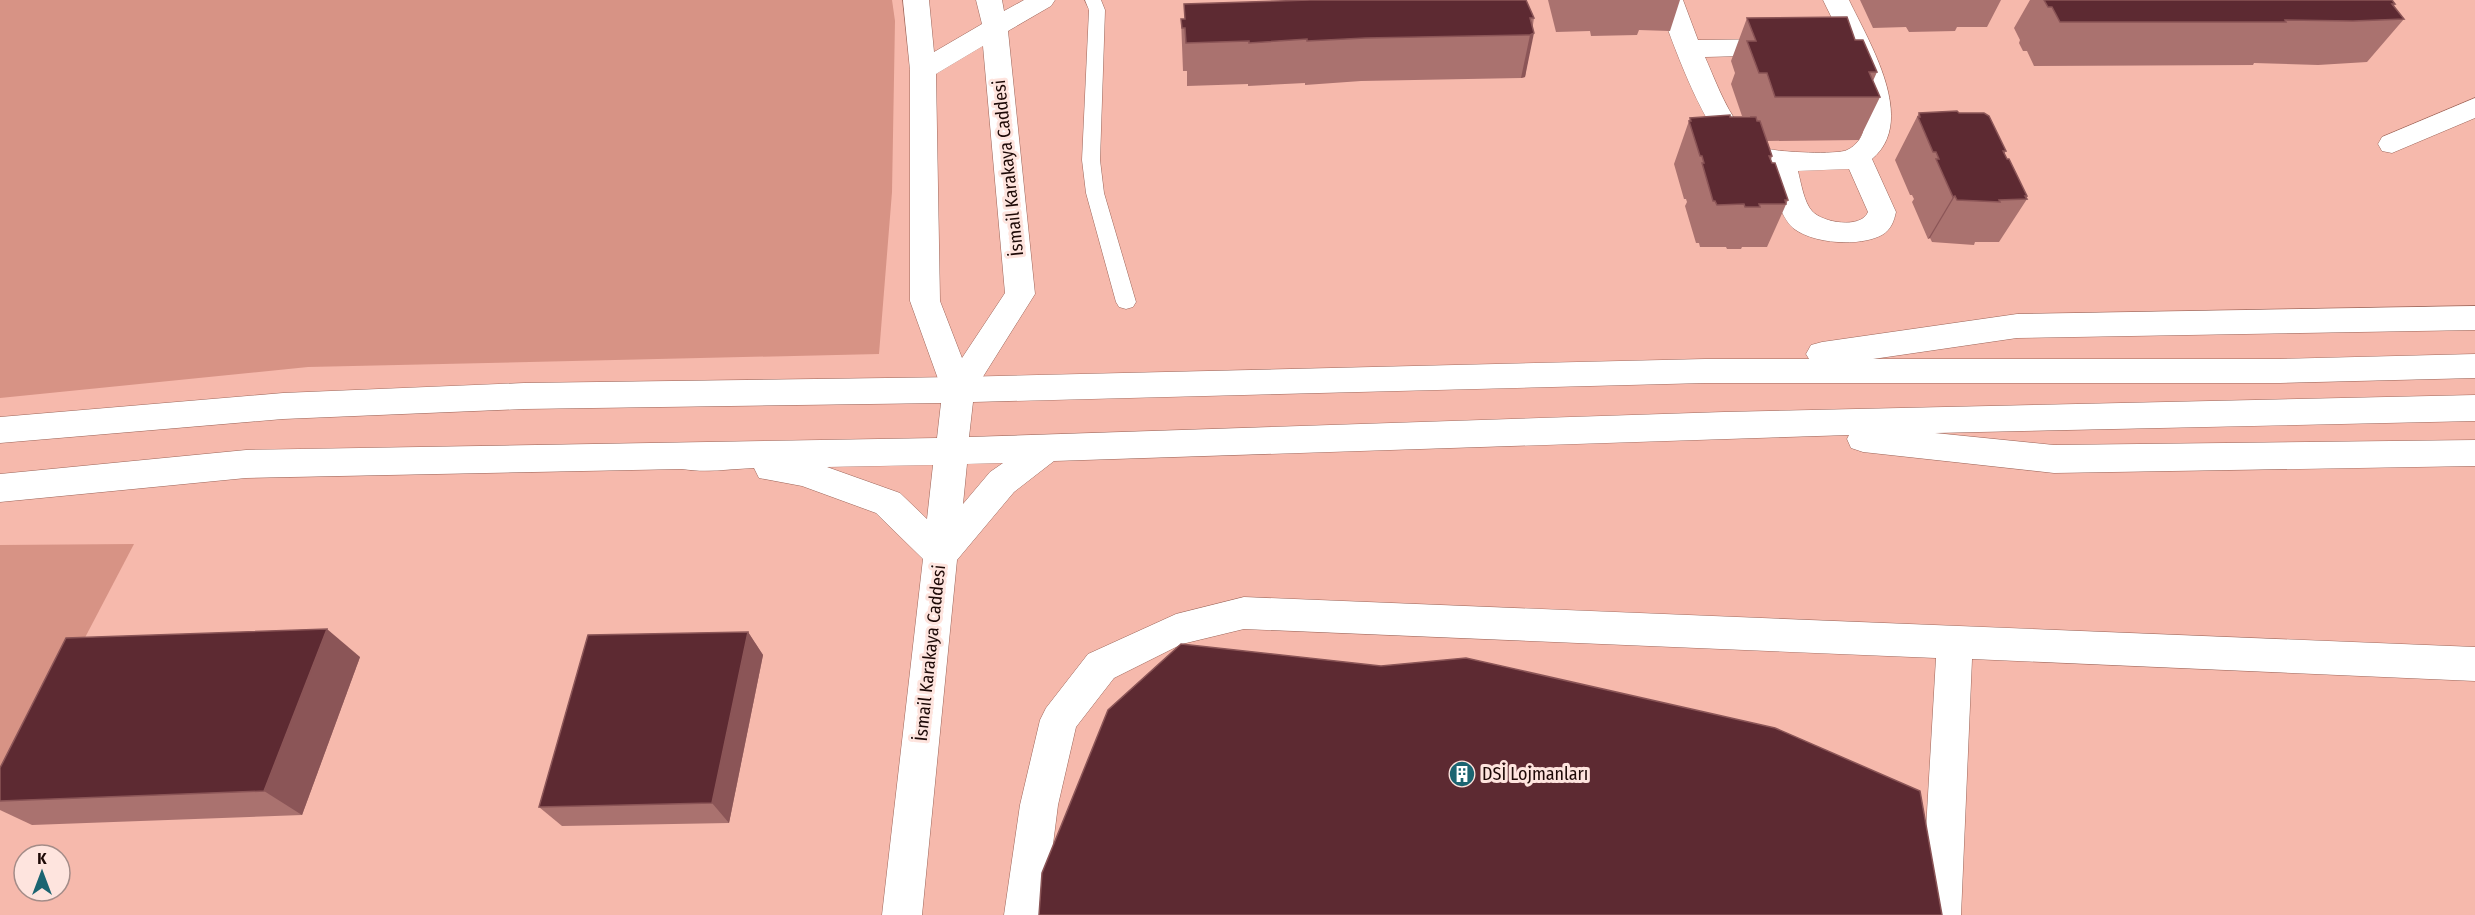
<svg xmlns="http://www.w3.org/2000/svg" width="2475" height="915" font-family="'Fira Sans Condensed',sans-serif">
<rect width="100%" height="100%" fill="#f6b9ac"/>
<g fill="#d79385">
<polygon points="0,0 892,0 895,21 892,192 879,354 308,367 0,398"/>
<polygon points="134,544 0,800 0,545"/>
</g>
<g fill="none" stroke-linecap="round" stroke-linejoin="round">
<g stroke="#9c6559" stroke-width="1">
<polygon id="service" points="1085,0 1101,0 1105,10 1100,160 1104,193 1136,302 1133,307 1126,309 1119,307 1116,302 1086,193 1082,160 1089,10"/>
</g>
<g stroke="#9c6559" stroke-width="1">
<g id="minor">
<path d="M903 0H929L934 52 982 24 976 0H1002L1004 11 1024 0H1055L1051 6 1008 31 1035 294 969 399 958 403 947 399 942 390 910 301V70ZM983 46 1005 293 962 358 940 301 936 74Z"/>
<path d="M1657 0H1683L1698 40 1780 39 1789 41 1793 47 1789 53 1780 55 1705 57C1717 84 1728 116 1749 137 1755 142 1762 147 1769 149 1780 152 1837 155 1847 150 1856 146 1864 136 1864 125 1869 82 1841 38 1823 0H1849C1869 42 1918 121 1872 159L1896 212C1894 221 1891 230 1882 235 1860 247 1813 244 1793 228 1778 214 1774 187 1769 168 1757 165 1745 162 1735 155 1702 129 1672 40 1657 0ZM1849 169 1868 212C1861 229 1823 223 1812 211 1804 202 1801 183 1798 171Z"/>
<polygon points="2475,98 2475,118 2392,153 2382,151 2378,144 2382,137"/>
<polygon points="1244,597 2475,647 2475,681 1972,659 1961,915 1921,915 1936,658 1244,629 1182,644 1114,678 1076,727 1058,805 1044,915 1004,915 1020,805 1040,720 1046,708 1088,654 1176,614"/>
</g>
</g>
<g stroke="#9c6559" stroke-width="1">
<path id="tertiary" d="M2475 306V330L2017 338 1873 359H2280L2475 354V378L2280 383H1705L973 402 969 437 1724 412 2475 395V421L1935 433 2054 445 2475 440V466L2054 473 1863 452 1851 448 1847 439 1849 435 1054 461 1014 492 957 560 922 915H882L923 559 876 513 802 486 759 478 754 468C730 469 706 473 682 469L246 478 0 502V474L246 450 937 438 941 403 524 409 283 419 0 443V417L283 393 524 383 958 377 1705 359H1809L1806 354 1811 345 1822 342 2017 314ZM1003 463 990 472 963 504 967 464ZM933 465 927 519 900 493 827 467Z"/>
</g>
<use href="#service" fill="#fff" fill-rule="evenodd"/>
<use href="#minor" fill="#fff" fill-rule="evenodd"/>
<use href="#tertiary" fill="#fff" fill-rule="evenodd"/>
</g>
<g fill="#aa726f">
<polygon points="1548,0 1680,0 1670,31 1639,30 1637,35 1591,36 1590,31 1556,32"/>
<polygon points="1860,0 2001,0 1987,27 1957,27 1955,31 1909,32 1906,27 1873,28"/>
<polygon points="2030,0 2392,0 2395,4 2394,6 2404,19 2367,62 2318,65 2254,63 2253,65 2034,66 2027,51 2023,51 2019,43 2020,40 2014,28"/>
<polygon points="1534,18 1525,77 1521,78 1361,81 1305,85 1305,83 1248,86 1248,84 1187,86 1187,71 1183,71 1181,19"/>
<polygon points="1747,18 1855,40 1877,72 1873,81 1880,97 1859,140 1767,141 1772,156 1771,160 1788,200 1767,247 1742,247 1741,249 1727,249 1726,247 1700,247 1699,243 1696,243 1685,206 1687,202 1686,199 1684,199 1674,164 1690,118 1750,117 1750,116 1742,116 1731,84 1735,73 1731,61"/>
<polygon points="1919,113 1959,113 2006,151 2004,154 2027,196 2026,198 2027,199 1999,242 1975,242 1974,245 1932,242 1930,238 1928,239 1912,202 1914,199 1912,195 1910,195 1895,160"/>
<polygon points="748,632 763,655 729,823 562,826 539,807"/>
<polygon points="360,657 302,815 32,825 0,810 0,768"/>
</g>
<g fill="#8b5557">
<polygon points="1534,33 1525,77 1521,78 1530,35"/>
<polygon points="1955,196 1930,238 1928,239 1953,197"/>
<polygon points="327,629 360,657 302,815 264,791"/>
<polygon points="748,632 763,655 729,823 712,803"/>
</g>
<g fill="#5d2a32" stroke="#8b5557" stroke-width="1.5">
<polygon points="1310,0 1526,0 1534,18 1530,18 1534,33 1530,35 1365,38 1307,41 1307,39 1249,43 1249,41 1186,43 1185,28 1182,28 1181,19 1185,19 1184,4"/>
<polygon points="2044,0 2392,0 2395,4 2392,4 2404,19 2353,21 2285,20 2286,22 2060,22 2052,7 2048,7"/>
<polygon points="1847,17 1855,40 1863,40 1877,72 1869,72 1880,97 1775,97 1767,73 1759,73 1747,41 1756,41 1747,18"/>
<polygon points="1957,111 1959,113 1984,113 1989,116 2006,151 2003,151 2007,159 2009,159 2027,196 2025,196 2027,199 1999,200 2000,202 1957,200 1955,196 1953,197 1936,159 1939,159 1936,152 1933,152 1918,117 1920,117 1919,113"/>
<polygon points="1730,115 1730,117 1756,117 1757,121 1760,121 1772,156 1769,156 1772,163 1775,163 1788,200 1785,200 1786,204 1759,204 1760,207 1745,207 1744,204 1717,205 1715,201 1713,201 1702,163 1704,163 1702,156 1700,156 1689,121 1691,121 1690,118"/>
<polygon points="327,629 264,791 0,801 0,768 66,638"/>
<polygon points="748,632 712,803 539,807 588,635"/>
<polygon points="1181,644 1381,666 1466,658 1775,728 1920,791 1942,915 1039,915 1042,873 1108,710"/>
</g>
<defs>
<g id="building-disc" transform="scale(1.35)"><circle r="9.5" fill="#1b6471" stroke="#fee4de"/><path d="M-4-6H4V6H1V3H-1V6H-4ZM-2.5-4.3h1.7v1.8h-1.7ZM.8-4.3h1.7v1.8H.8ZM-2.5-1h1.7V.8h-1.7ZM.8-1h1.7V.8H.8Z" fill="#fff"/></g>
</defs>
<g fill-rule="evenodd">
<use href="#building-disc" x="1462" y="774"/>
</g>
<g text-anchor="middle" stroke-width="6" stroke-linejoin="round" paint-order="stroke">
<g font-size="18" fill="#1d0906" stroke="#fee4de">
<text transform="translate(1008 168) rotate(-96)" y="6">İsmail Karakaya Caddesi</text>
<text transform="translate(930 653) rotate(-84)" y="6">İsmail Karakaya Caddesi</text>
</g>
<g font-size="18" fill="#1d0906" stroke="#fee4de" text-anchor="start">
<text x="1482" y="780">DSİ Lojmanları</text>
</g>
</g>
<g transform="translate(42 873)"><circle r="28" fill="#fee4de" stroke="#a48c88" stroke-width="1.5"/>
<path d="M0-4.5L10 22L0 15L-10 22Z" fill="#1b6471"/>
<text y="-9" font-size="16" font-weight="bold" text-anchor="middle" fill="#1d0906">K</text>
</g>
</svg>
